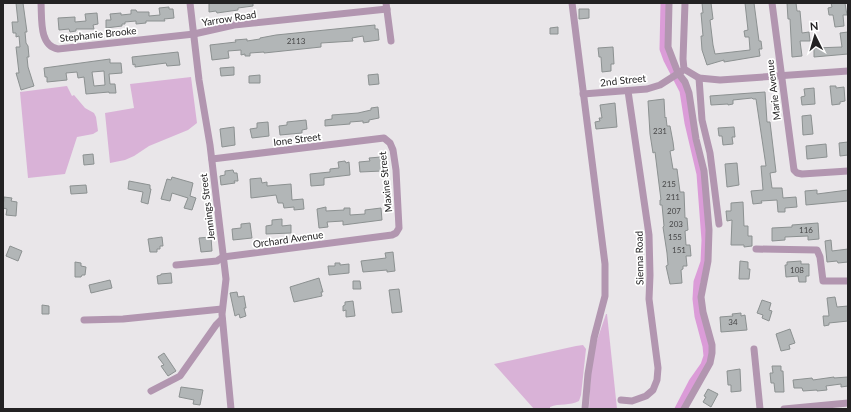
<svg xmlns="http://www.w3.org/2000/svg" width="851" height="412" font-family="Lato,sans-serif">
<rect width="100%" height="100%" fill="#e9e6e9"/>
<g fill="#d9b2d7">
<polygon points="191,77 197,123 188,130 149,146 134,156 125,160 110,163 105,113 134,108 130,84"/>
<polygon points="67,86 72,96 74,95 85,108 94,113 96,117 98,131 93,134 77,137 65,174 28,178 20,92"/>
<polygon points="606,314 607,314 617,409 589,409 591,370 595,346"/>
<path d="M583 345 586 349 581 395 579 401C570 406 559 403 550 407V409H534L494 364 576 346Z"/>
</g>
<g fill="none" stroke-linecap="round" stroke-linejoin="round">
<polyline stroke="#db9cd8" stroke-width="7" points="664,3 663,49 667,60 683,91 688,123 700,174 705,240 704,262 697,282 696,299 698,316 706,346 707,356 704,365 692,382 678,409"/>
</g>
<g fill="#b2b6b7" stroke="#8c9191" fill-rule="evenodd">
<polygon points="16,3 23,3 27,32 25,32 26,43 28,46 29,57 27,57 28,67 34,86 21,90 16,73 19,73 16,47 20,47 19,36 16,37 16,33 13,33 12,22 18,22"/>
<polygon points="209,3 253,3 253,6 238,8 238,10 217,13 216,11 209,12"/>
<polygon points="702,3 711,3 713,19 710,20 713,45 715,54 750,50 749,37 745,37 744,31 748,30 745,3 754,3 759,41 761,41 762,49 759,49 760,56 724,62 724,60 707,65 702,50 701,36 703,36 701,13 703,13"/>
<polygon points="787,3 796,3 797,11 800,11 802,33 809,32 810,41 800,41 802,56 792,57 790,19 788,19"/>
<polygon points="831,3 845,3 847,15 843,15 844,26 835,27 833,15 829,15 828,8 832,7"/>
<polygon points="169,7 169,9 173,9 174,18 164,19 165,21 146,21 146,23 136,24 136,21 125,22 125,24 122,24 122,26 106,28 106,20 111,20 110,14 121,13 121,15 131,14 131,10 136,10 137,12 149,12 149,16 160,15 159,8"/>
<polygon points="579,9 589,9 589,18 579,19"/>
<polygon points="97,13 98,24 93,25 94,29 76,29 76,31 70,32 69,29 59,30 58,18 75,17 75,22 86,21 85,14"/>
<polygon points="375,25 375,29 378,29 379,40 364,42 363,36 352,38 353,41 321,43 321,47 264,53 264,52 250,53 250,56 245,56 245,54 241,55 241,50 228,51 229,58 212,60 210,45 236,42 235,40 247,39 247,41 260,39 260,38 276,35"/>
<polygon points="558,27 558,34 550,34 550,28"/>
<polygon points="848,32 848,54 814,57 814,48 842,47 840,33"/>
<polygon points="613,47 614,64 611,64 611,71 602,72 601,57 599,57 598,48"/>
<polygon points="178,52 180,65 167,66 166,63 135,67 135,64 133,65 132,57"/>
<path d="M110 59V63H121L122 73 109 74 110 84H115L116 93H109V92L86 94 84 77 78 78 77 72 66 73 67 80 47 82V77H45L44 68ZM104 71 105 85 94 86 92 72Z"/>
<polygon points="234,67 234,75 221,76 220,68"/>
<polygon points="378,74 379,84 369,85 368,75"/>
<polygon points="260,75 260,83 249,83 249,76"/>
<polygon points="830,86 836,86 836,88 844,87 845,101 840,102 840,104 832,105"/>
<polygon points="814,88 815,104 802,105 801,97 805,96 804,89"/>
<polygon points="765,92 767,122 770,122 776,172 770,173 772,188 782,188 783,198 796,197 797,207 785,208 785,212 778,212 777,200 761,201 762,203 753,204 751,191 763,190 761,166 766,166 756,99 753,99 752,98 733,100 733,104 728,105 728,104 711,105 710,96"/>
<polygon points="664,99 665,118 666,117 667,126 670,126 673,142 674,150 670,151 673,169 677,169 680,192 684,192 685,218 687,218 688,230 685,231 686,245 690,245 691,256 686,256 687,266 683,266 683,269 681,270 682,283 670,284 666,266 668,265 667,253 663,227 664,226 662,205 660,205 660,200 661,200 655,152 653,153 650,134 648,101"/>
<polygon points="615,103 617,127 596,129 595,122 600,121 599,118 602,118 600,105"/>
<polygon points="378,107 379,118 369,120 369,122 363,123 363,121 350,122 350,124 325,126 325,120 332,119 332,115 358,113 371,110 371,108"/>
<polygon points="811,115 813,134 803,135 802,116"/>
<polygon points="306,120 307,129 302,130 302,133 280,135 279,126 287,125 287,122"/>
<polygon points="268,122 269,136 252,138 250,129 257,128 257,123"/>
<polygon points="234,127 235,145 222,147 220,129"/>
<polygon points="734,127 735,137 732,137 733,144 723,145 722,136 719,136 718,128"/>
<polygon points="848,142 848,155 840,156 839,143"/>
<polygon points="826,144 827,157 807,159 806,146"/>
<polygon points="93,154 94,164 84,165 83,155"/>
<polygon points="381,157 382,171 360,172 359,162 370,161 369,158"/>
<polygon points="345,161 346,163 349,162 350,175 324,178 324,185 311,186 310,174 330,172 330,169 339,168 338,162"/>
<polygon points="737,163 739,185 727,187 725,164"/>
<polygon points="233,170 234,173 237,173 238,181 234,181 235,183 221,185 220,176 225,175 225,171"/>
<polygon points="172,177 193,183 190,196 196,198 192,210 184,208 188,198 172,193 170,201 161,199 167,179 171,180"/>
<polygon points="261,178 262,183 267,182 267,186 291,184 292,200 303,199 304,209 294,210 294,207 284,208 283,203 278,203 276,195 251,198 250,179"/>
<polygon points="129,181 150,185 150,189 151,189 148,204 141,202 143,192 128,189"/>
<polygon points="86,185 87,193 71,194 70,186"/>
<polygon points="817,190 817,194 848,190 848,201 806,205 805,191"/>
<polygon points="4,197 12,198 11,201 17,202 16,216 6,215 7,209 3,208"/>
<polygon points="743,202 744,226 748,226 748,236 752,236 752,246 744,247 744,245 731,245 732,220 727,221 726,211 731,211 731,203"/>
<polygon points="326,207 326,211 344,210 344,208 350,208 350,215 365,214 365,210 381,208 382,220 343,225 343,221 327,222 328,227 319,228 317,209"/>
<polygon points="282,219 282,226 291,225 291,233 266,234 266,226 272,225 272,220"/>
<polygon points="250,223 252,238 233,240 232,229 241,228 241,224"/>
<polygon points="818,223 819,239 808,240 808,236 785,237 785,240 772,241 772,228 792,227 792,225"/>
<polygon points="162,237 163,246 160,246 160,249 157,249 157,252 150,252 148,239"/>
<polygon points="211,237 212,251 201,252 199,238"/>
<polygon points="831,240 832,251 848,249 848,262 838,263 837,261 827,262 825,241"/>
<polygon points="10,246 22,251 18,261 6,256"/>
<polygon points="393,252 395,271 387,272 387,270 363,272 361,261 386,258 385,253"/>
<polygon points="740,261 748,262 748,269 750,269 749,279 739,279"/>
<polygon points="801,261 801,264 809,264 809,276 806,276 806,282 799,282 798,276 786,277 785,265 787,265 787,262"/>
<polygon points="75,262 81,263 81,266 86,267 85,275 82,275 81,277 75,277"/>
<polygon points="335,263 340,263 340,265 349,264 349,273 329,275 328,266 335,266"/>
<polygon points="171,273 172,283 158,284 157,276 161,275 161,274"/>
<polygon points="319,278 323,292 321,292 322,296 294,302 290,287"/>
<polygon points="110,280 112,288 91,293 89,285"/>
<polygon points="353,281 360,281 361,289 353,289"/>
<polygon points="399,289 402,312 392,313 389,290"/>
<polygon points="237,292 238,297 244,296 246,308 244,308 246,316 240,318 239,314 235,316 230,293"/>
<polygon points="835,297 837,307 848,306 848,321 829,323 829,325 824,326 823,316 829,316 827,298"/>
<polygon points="762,300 771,303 769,310 772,311 769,321 762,318 763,315 757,313"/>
<polygon points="353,301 355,316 346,317 346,310 343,311 343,306 345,305 345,302"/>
<polygon points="42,305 49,306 49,314 42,314"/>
<polygon points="741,313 741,316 745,315 747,330 721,332 720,317 733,316 732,314"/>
<polygon points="790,329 795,343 789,345 790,349 781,351 776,334"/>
<polygon points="164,353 176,371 168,376 161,366 164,365 158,357"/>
<polygon points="772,366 781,366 781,371 783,371 784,392 775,392 774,383 771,383 770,373 773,373"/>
<polygon points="740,369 741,391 731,392 731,385 728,385 727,371"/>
<polygon points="834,377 834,378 848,377 848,386 841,387 841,384 826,386 827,390 817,391 817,390 803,391 802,388 794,388 793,380 812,378 813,380"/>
<polygon points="181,387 203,390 200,405 193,404 194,400 179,397"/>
<polygon points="708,389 718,394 711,407 703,402 706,397 704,396"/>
</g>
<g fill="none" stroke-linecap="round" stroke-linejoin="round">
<g stroke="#b296b0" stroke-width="7">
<path d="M41 3C42 19 39 46 58 49L194 34 234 25 387 9"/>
<polyline points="190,3 199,80 210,145 226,279 222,314 231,409"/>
<polyline points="386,3 391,41"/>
<polyline points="572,3 605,264 605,296 594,338 588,374 585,409"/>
<polyline points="669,3 668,47 678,73 685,82 689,93 696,139 704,171 709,230 708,261 701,297 703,312 712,345 712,353 710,363 684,409"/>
<polyline points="685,3 683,59 684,69 699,78 720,80 848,71"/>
<polyline points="772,3 794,170 797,173 802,174 848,171"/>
<polyline points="699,78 702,120 710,153 719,224"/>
<polyline points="583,94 647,89 660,85 682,71"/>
<polyline points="756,249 817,250 820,257 823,281 848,281"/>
<polyline points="176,265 217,261 223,257 392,235 396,233 399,228 396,170 393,150 390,143 384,138 212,159"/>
<polyline points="84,320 123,319 222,309"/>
<polyline points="754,349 760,409"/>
<polyline points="151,391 180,376 216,325 222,319"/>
<polyline points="621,400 632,401 646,396 653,390 657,380 658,368 649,299 650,275 649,235 628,91"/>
<polyline points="784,409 848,403"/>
</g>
</g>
<g text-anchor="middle" stroke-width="3.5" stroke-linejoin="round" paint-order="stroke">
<g font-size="8" fill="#474748">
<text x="296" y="44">2113</text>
<text x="660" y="134">231</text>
<text x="669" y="187">215</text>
<text x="673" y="200">211</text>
<text x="674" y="214">207</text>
<text x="676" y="227">203</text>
<text x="806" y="233">116</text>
<text x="675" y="240">155</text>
<text x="679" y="253">151</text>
<text x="797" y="273">108</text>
<text x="733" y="325">34</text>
</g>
<g font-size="10" fill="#232223" stroke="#fff">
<text transform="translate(229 18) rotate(-9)" y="4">Yarrow Road</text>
<text transform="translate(98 34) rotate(-6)" y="4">Stephanie Brooke</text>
<text transform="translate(623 80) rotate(-6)" y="4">2nd Street</text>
<text transform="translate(773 90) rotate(-97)" y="4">Marie Avenue</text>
<text transform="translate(297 139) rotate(-7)" y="4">Ione Street</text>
<text transform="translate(385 182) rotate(-96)" y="4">Maxine Street</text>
<text transform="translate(207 207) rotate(-97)" y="4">Jennings Street</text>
<text transform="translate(288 239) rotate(-8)" y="4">Orchard Avenue</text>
<text transform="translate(639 258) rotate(-91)" y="4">Sienna Road</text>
</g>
</g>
<rect width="851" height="412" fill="none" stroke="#232223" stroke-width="8"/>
<g transform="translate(815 36) rotate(355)" stroke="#ffffff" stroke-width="3" paint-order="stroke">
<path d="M0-3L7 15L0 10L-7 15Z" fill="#232223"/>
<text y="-6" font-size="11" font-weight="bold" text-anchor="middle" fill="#232223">N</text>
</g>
</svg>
